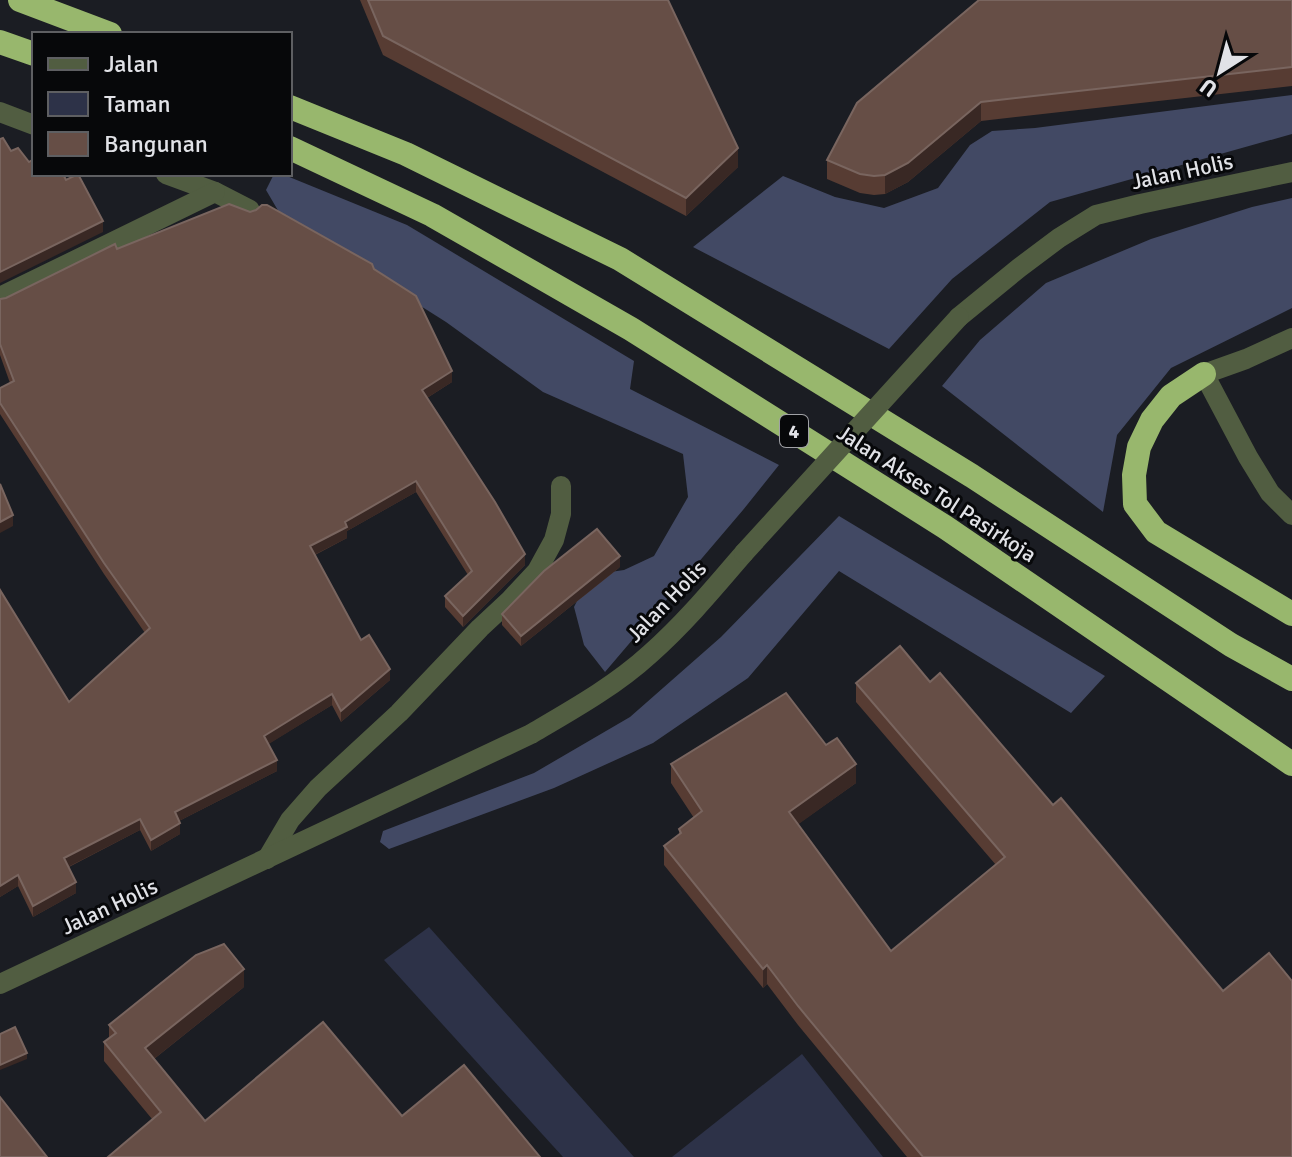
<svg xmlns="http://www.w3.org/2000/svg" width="1292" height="1157" font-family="Signika,sans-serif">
<rect width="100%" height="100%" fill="#1b1d23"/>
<g fill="#2d3248">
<polygon points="429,927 634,1157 563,1157 384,960"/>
<polygon points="802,1054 883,1157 672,1157"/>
</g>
<g fill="#424964">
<polygon points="1292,95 1292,134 1050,202 952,279 889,349 693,247 783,176 835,197 884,208 938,188 970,145 992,131 1035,128"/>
<polygon points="274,174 282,174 407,225 634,361 630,389 779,465 743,510 605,672 584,645 574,607 590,575 624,570 654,556 688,497 683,454 543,392 446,322 283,219 266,190"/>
<polygon points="1292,198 1292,308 1171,368 1117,435 1103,512 942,386 980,340 1046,283 1151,239 1252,207"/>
<polygon points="839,516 1105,676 1071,713 839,571 748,678 653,743 554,788 389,849 380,842 383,831 534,773 630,717 721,637"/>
</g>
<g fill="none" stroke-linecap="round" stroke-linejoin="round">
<g stroke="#515d41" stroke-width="20">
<polyline points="0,112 34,125"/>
<polyline points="166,174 215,192 250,210"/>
<polyline points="0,297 215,192"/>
<polyline points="1204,374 1248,457 1270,493 1292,515"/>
<polyline points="267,859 290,820 318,788 399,713 480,628 510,600 537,571 554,540 561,514 561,486"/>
</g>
<g stroke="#515d41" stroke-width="20">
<polyline points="959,317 1019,268 1059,238 1096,215 1140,204 1292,172"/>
<polyline points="1204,374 1246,359 1292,338"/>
<path d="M0 984 531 734C572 710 615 686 650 654 685 623 714 588 744 553"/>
</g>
<g stroke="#98b76d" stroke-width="24">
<polyline points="20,0 110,34"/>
<polyline points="0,42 34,54"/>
<polyline points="290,107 406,154 620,259 972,476 1231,645 1292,679"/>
<polyline points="290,148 432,215 631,329 945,527 1292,764"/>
<polyline points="1204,374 1171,396 1152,420 1139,447 1134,475 1135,504 1156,532 1292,614"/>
</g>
<polyline stroke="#515d41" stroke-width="20" points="744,553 959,317"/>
</g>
<g fill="#573c33">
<polygon points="360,0 668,0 738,167 686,216 383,55"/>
<polygon points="979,0 1292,0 1292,86 981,121 908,182 885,194 874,195 860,193 827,179 827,160"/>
<polygon points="117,249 374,269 452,382 427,398 525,565 463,627 445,607 445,596 468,575 416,492 347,531 347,538 315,555 361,640 390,680 341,722 332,705 268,744 277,771 179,821 180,834 151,851 140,830 69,867 76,893 33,917 18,886 0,897 0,590 69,702 145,633 104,574 0,414 0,388 10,383 0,355 0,299 6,298"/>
<polygon points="620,567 521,646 502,625 502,614"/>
<polygon points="856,683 1292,1157 907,1157 798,1025 767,984 763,988 664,865 664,846 679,835 679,829 694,818 671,783 671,764 826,745 856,783 798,824 891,951 996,865 856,702"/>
<polygon points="244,987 154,1059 205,1121 402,1116 540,1157 152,1119 104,1061 104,1042 109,1038 109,1025"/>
</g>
<g fill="#392824">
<polygon points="981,102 981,121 908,182 885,194 885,175"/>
<polygon points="738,148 738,167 686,216 686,198"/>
<polygon points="103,221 103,232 0,283 0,272"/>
<polygon points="452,371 452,382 422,401 422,390"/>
<polygon points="416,481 416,492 347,531 347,538 310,557 310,546 345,522"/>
<polygon points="13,515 13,526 0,533 0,522"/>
<polygon points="525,554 525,565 463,627 463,616"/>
<polygon points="620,556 620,567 521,646 521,636"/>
<polygon points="390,669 390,680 341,722 341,711"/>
<polygon points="332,694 332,705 264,747 264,736"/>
<polygon points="277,760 277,771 175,823 175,812"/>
<polygon points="856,764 856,783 789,831 789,812"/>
<polygon points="140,819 140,830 64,869 64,858"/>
<polygon points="180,823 180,834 151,851 151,840"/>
<polygon points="18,875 18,886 0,897 0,886"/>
<polygon points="76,882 76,893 33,917 33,906"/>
<polygon points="767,965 767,984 763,988 763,969"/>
<polygon points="244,969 244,987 145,1066 145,1048"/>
<polygon points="27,1053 27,1059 0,1070 0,1065"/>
</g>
<g fill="#664e46" stroke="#79655f" stroke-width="2">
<polygon points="368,0 668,0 738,148 686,198 383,36"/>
<polygon points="979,0 1292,0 1292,67 981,102 908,163 885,175 874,176 860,174 827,160 857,103"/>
<polygon points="3,138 11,151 18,148 29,162 34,159 34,174 63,174 66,180 78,174 103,221 0,272 0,139"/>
<polygon points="229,204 250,212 256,210 262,205 267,205 372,264 374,269 416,296 452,371 422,390 495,502 525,554 463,616 445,596 472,571 416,481 345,522 347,527 310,546 361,640 369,635 390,669 341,711 332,694 264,736 277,760 175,812 180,823 151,840 140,819 64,858 76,882 33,906 18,875 0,886 0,590 69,702 150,628 104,563 0,403 0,388 14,381 0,344 0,299 6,298 115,244 117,249"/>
<polygon points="0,484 13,515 0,522"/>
<polygon points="597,529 620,556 521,636 502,614 544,571"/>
<polygon points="900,646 930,682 940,673 1053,805 1061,798 1223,991 1269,953 1292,981 1292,1157 923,1157 798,1006 767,965 763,969 664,846 681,833 679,829 702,811 671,764 786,693 826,745 837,738 856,764 789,812 891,951 1005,857 856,683"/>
<polygon points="224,944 244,969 145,1048 205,1121 323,1022 402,1116 464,1065 540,1157 108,1157 161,1112 104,1042 116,1033 109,1025 196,955"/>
<polygon points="15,1027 27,1053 0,1065 0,1034"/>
<polygon points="0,1097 47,1157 0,1157"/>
</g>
<g text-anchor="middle" stroke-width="6" stroke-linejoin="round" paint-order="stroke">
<rect fill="#07080a" stroke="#a0a1a5" stroke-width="2" x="780" y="415" width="28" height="32" rx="6"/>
<g font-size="20" font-weight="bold" fill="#e1e2e7">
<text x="794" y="438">4</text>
</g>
<g font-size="22" fill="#e1e2e7" stroke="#07080a">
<text transform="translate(1182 171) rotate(-12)" y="8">Jalan Holis</text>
<text transform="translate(937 493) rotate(33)" y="8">Jalan Akses Tol Pasirkoja</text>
<text transform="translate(666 601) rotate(-46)" y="8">Jalan Holis</text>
<text transform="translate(109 906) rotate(-25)" y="8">Jalan Holis</text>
</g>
</g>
<rect x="32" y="32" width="260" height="144" fill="#07080a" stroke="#5e5f62" stroke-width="2"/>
<rect x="48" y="58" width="40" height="12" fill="#515d41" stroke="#5e5f62" stroke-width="2"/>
<text x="104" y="72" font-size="24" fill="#e1e2e7">Jalan</text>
<rect x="48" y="92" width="40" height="24" fill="#2d3248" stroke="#5e5f62" stroke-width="2"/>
<text x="104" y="112" font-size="24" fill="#e1e2e7">Taman</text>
<rect x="48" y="132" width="40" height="24" fill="#664e46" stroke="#5e5f62" stroke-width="2"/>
<text x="104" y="152" font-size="24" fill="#e1e2e7">Bangunan</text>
<g transform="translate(1220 72) rotate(216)" stroke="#07080a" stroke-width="6" paint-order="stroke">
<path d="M0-6L14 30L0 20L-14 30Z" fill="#e1e2e7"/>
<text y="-12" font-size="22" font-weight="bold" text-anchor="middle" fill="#e1e2e7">U</text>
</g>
</svg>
